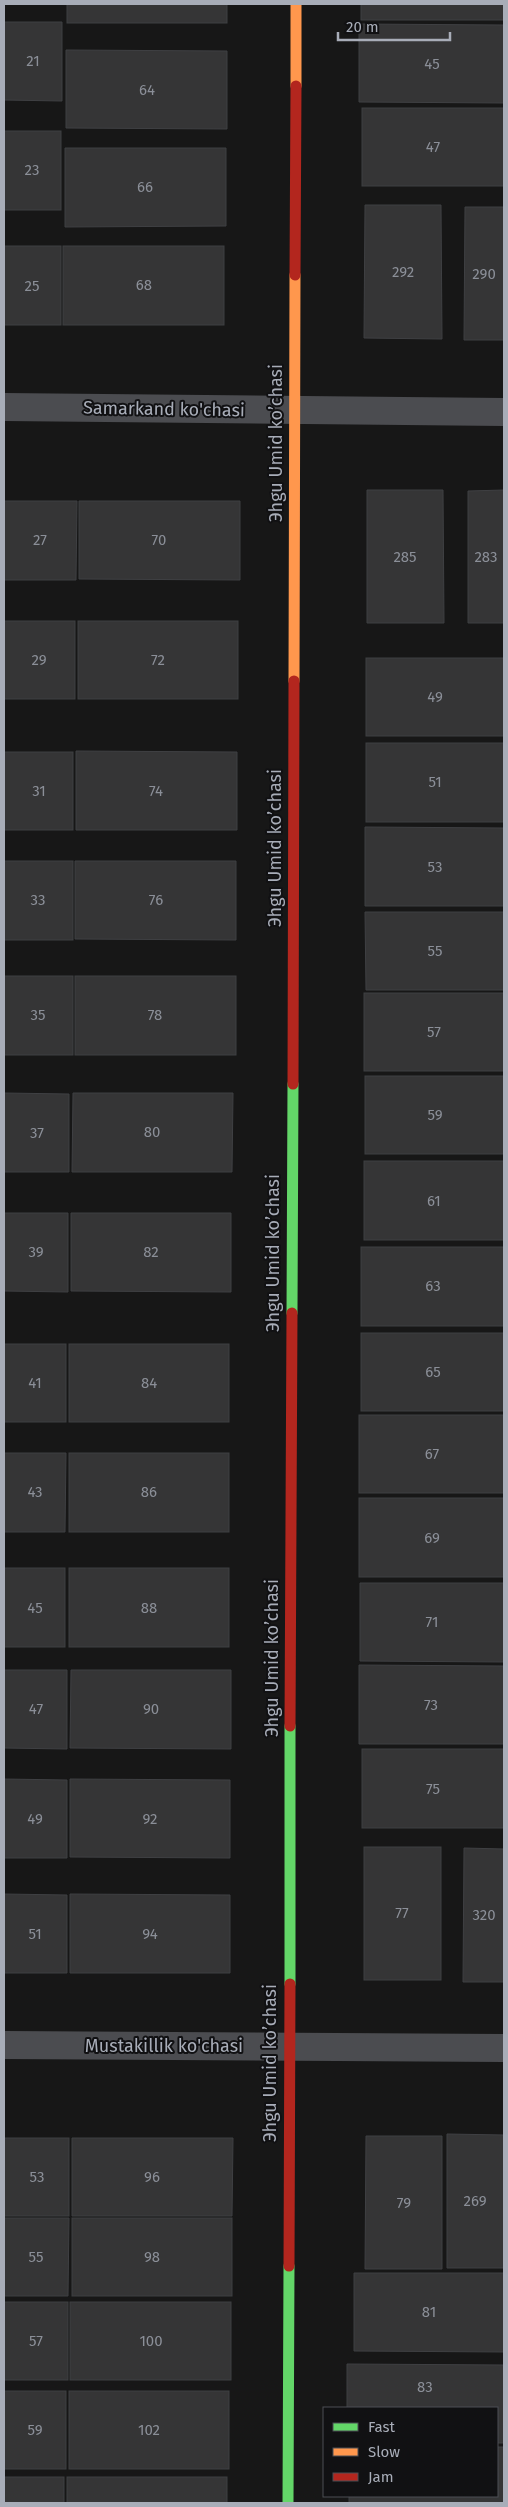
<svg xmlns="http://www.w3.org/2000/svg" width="508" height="2507" font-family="'Fira Sans',sans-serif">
<rect width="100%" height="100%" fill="#171717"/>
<g fill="#353536" stroke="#3f4043">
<rect x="67" y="4" width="160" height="19"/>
<rect x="361" y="4" width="143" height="16"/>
<polygon points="4,22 62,22 62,101 4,100"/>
<polygon points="359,24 504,25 504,103 359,102"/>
<polygon points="66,50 227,51 227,129 66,128"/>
<rect x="362" y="108" width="142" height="78"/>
<rect x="4" y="131" width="57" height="79"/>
<polygon points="65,148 226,148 226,226 65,227"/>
<polygon points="365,205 441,205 442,339 364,338"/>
<polygon points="465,207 504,207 504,340 464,340"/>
<rect x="4" y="246" width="57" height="79"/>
<rect x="63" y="246" width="161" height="79"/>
<polygon points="367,490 443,490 444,623 367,623"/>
<polygon points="504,490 504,623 468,623 468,491"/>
<polygon points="4,501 77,501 76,580 4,580"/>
<polygon points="79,501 240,501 240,580 79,579"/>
<rect x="4" y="621" width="71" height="78"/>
<rect x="78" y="621" width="160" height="78"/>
<rect x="366" y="658" width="138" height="78"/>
<rect x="366" y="743" width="138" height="79"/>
<polygon points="76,751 237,752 237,830 76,830"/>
<rect x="4" y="752" width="69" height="78"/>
<polygon points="365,827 504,828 504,906 365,906"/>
<rect x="4" y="861" width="69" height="79"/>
<polygon points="75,861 236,861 236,940 75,939"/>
<polygon points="365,912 504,912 504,990 366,990"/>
<rect x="4" y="976" width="69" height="79"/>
<rect x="75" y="976" width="161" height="79"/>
<rect x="364" y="993" width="140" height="78"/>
<rect x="365" y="1076" width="139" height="78"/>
<polygon points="4,1093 69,1094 69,1172 4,1172"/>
<polygon points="73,1093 233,1093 232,1172 72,1172"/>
<rect x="364" y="1161" width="140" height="79"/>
<polygon points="4,1213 68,1213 68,1292 4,1291"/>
<polygon points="71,1213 231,1213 231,1292 71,1291"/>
<rect x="361" y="1247" width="143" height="79"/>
<rect x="361" y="1333" width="143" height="78"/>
<rect x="4" y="1344" width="62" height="78"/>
<rect x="69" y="1344" width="160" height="78"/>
<rect x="359" y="1415" width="145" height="78"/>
<polygon points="4,1453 66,1453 65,1532 4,1532"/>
<rect x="69" y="1453" width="160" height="79"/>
<rect x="359" y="1498" width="145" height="79"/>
<rect x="4" y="1568" width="61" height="79"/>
<rect x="69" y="1568" width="160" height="79"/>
<polygon points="360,1583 504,1583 504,1662 360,1661"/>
<polygon points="359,1665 504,1666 504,1744 359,1744"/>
<polygon points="4,1670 67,1670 67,1749 4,1748"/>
<polygon points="71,1670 231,1670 231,1749 70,1748"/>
<rect x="362" y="1749" width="142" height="79"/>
<polygon points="4,1779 67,1780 67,1858 4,1858"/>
<polygon points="70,1779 230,1780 230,1858 70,1857"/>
<rect x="364" y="1847" width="77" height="133"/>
<polygon points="464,1848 504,1849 504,1982 463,1982"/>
<polygon points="4,1894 67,1895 67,1973 4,1973"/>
<polygon points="70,1894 230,1895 230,1973 70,1973"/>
<polygon points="447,2134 504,2135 504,2268 447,2268"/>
<polygon points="366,2136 442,2136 442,2269 365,2269"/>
<rect x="4" y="2138" width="65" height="78"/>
<polygon points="72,2138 233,2138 232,2216 72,2216"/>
<polygon points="4,2218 69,2218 68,2296 4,2296"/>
<rect x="72" y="2218" width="160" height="78"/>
<polygon points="354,2273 504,2273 504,2352 354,2351"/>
<rect x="4" y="2302" width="64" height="78"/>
<rect x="70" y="2302" width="161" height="78"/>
<polygon points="347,2364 504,2365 504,2443 497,2443 497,2408 347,2408"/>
<rect x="4" y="2391" width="62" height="78"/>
<rect x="69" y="2391" width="160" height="78"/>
<polygon points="497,2447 504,2447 504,2503 349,2503 349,2496 497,2496"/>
<rect x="4" y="2477" width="60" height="26"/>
<rect x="67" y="2477" width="160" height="26"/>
</g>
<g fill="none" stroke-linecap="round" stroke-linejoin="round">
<g stroke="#4b4c50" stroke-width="28">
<polyline points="4,407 504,412"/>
<polyline points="4,2045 504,2048"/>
</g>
<g stroke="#63d668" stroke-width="11">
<polyline points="292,1313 293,1084"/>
<polyline points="290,1984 290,1726"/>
<polyline points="288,2503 289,2266"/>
</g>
<g stroke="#ff974d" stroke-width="11">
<polyline points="296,86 296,4"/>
<polyline points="294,681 295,275"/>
</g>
<g stroke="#b3261e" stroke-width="11">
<polyline points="295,275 296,86"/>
<polyline points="293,1084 294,681"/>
<polyline points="290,1726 292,1313"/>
<polyline points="289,2266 290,1984"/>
</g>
</g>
<g text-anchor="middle" stroke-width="4" stroke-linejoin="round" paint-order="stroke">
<g font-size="15" fill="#8b8f98">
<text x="33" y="66">21</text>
<text x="432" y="69">45</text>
<text x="147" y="95">64</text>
<text x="433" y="152">47</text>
<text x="32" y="175">23</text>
<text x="145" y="192">66</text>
<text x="403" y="277">292</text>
<text x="484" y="279">290</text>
<text x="144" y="290">68</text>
<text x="32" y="291">25</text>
<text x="40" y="545">27</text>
<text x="159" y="545">70</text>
<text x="405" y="562">285</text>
<text x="486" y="562">283</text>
<text x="39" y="665">29</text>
<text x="158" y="665">72</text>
<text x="435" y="702">49</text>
<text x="435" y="787">51</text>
<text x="39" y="796">31</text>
<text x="156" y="796">74</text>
<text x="435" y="872">53</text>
<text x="38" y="905">33</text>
<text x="156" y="905">76</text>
<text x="435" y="956">55</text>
<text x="38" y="1020">35</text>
<text x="155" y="1020">78</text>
<text x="434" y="1037">57</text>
<text x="435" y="1120">59</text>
<text x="152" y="1137">80</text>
<text x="37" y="1138">37</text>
<text x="434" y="1206">61</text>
<text x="36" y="1257">39</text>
<text x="151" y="1257">82</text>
<text x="433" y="1291">63</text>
<text x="433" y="1377">65</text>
<text x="35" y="1388">41</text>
<text x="149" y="1388">84</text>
<text x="432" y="1459">67</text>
<text x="35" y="1497">43</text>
<text x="149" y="1497">86</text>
<text x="432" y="1543">69</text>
<text x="35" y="1613">45</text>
<text x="149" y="1613">88</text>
<text x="432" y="1627">71</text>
<text x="431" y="1710">73</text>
<text x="36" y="1714">47</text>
<text x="151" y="1714">90</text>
<text x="433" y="1794">75</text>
<text x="35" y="1824">49</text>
<text x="150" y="1824">92</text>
<text x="402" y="1918">77</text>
<text x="484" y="1920">320</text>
<text x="35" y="1939">51</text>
<text x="150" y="1939">94</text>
<text x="37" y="2182">53</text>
<text x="152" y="2182">96</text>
<text x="475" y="2206">269</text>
<text x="404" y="2208">79</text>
<text x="36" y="2262">55</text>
<text x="152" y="2262">98</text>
<text x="429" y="2317">81</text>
<text x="36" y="2346">57</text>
<text x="151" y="2346">100</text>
<text x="425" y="2392">83</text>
<text x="35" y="2435">59</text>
<text x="149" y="2435">102</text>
</g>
<g font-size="18" fill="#a8adb8" stroke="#111113">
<text transform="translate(164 409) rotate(1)" y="6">Samarkand ko'chasi</text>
<text transform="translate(276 443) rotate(-90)" y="6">Эhgu Umid ko’chasi</text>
<text transform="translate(275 848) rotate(-90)" y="6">Эhgu Umid ko’chasi</text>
<text transform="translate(273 1253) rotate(-90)" y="6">Эhgu Umid ko’chasi</text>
<text transform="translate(272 1658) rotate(-90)" y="6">Эhgu Umid ko’chasi</text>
<text x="164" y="2052">Mustakillik ko'chasi</text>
<text transform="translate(270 2063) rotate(-90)" y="6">Эhgu Umid ko’chasi</text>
</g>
</g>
<rect width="508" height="2507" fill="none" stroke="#a8adb8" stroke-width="10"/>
<rect x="323" y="2407" width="175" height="90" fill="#111113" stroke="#4d4f55"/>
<rect x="333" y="2423" width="25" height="8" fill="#63d668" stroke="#4d4f55"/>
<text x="368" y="2432" font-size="15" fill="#a8adb8">Fast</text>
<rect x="333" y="2448" width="25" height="8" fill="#ff974d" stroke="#4d4f55"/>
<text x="368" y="2457" font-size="15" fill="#a8adb8">Slow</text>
<rect x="333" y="2473" width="25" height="8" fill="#b3261e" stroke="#4d4f55"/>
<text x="368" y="2482" font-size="15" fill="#a8adb8">Jam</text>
<path d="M338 32v8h112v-8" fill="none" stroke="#a8adb8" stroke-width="2.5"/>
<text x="346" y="32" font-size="15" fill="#a8adb8" stroke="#111113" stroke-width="4" paint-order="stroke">20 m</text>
</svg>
